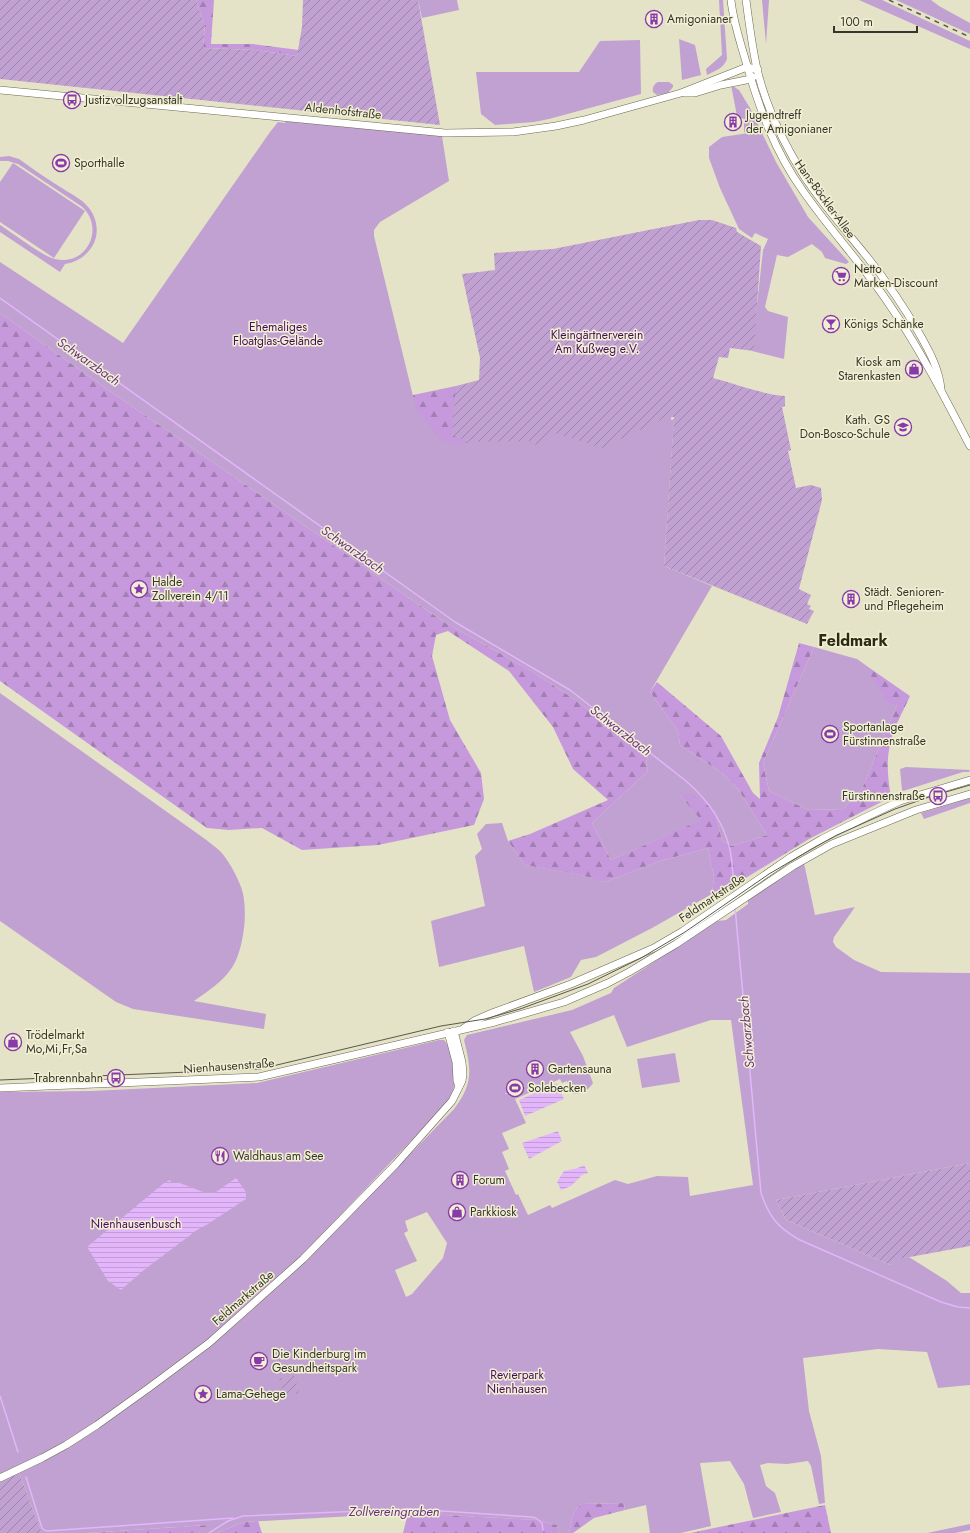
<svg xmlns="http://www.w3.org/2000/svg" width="970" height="1533" font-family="Jost,sans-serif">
<defs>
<pattern id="forest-firs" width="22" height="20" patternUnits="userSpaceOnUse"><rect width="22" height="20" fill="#c699dc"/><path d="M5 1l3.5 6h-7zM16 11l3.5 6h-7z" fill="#a27eb3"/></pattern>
<pattern id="garden-furrows" width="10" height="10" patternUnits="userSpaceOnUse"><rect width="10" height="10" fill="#c1a1d1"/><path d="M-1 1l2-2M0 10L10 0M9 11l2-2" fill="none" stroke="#9e84aa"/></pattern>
<pattern id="water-rules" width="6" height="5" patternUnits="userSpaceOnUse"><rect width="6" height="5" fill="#e3b5fa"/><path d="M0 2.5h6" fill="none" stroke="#c39cd6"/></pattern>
</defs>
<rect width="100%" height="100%" fill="#e4e3c7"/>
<g fill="#c1a1d1" fill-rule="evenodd">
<polygon points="418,0 457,0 459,10 422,18"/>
<path d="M719 0H723L727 59C724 68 715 71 707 75L706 69 722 55Z"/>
<polygon points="762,0 769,0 766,44"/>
<polygon points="859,0 882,0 970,41 970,49"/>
<polygon points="896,0 931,0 939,6 970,23 970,34"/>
<polygon points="679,39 695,45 701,75 682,80"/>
<polygon points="640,40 641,94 549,119 534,122 495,125 481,114 476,72 579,72 600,41"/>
<path d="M658 82H669L673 85V87L668 93 657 95 653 92C652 88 654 84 658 82Z"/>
<polygon points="731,85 739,90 750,108 776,162 808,217 849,262 846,264 825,258 822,252 812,244 788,257 777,255 765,307 768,311 788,317 784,359 752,351 763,250 768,239 755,233 752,238 739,229 720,188 709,158 709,147 722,137 749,133 744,132 744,119 737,116"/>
<polygon points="286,121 442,136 449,181 380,222 374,230 374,236 413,396 457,387 672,410 671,420 674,419 664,566 712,586 650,692 678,731 680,745 722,773 738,789 767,835 732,846 722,841 715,811 680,795 702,820 611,860 592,823 648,771 646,762 648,757 580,703 533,672 444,622 94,380 0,313 0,262 123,343 270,132 278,122 285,123"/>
<path d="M9 156 19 159C34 170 49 180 65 190 73 195 83 200 89 208 97 218 99 232 94 243 88 255 78 262 65 264L60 272 0 232V225C13 233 42 256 55 259 87 267 106 227 81 206L18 164 8 161H0V157Z"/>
<polygon points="13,163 85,211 54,258 0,222 0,182"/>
<polygon points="814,647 857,659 871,669 871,676 897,705 862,789 843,809 808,810 769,791 763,763"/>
<path d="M0 693 205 839C210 843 216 847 221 852 229 861 237 876 241 887 249 908 244 951 231 969 222 982 207 992 194 1001L266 1014 264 1029 133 1009 116 1002 0 921Z"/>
<polygon points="906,767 970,770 969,772 963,772 903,791 902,790 900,769"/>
<polygon points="970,798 970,803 924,819 921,813"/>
<polygon points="502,823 508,841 525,865 592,877 605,882 660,861 708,848 714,877 712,894 652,928 596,957 581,960 571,977 534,992 524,946 439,967 431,921 485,906 475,856 482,849 477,834 486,824"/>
<path d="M804 863 815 915 855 907 834 937 833 942 836 947 854 960 881 972 970 973V1163L776 1200 786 1220 890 1265 898 1259 909 1257 947 1281 961 1293H970V1385L938 1388 927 1352 878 1349 803 1358 809 1411 821 1456 825 1503 819 1504 811 1466 808 1461 787 1464 768 1463 760 1465 766 1486 775 1493 781 1512 753 1518 744 1484 730 1461 700 1463 711 1526 681 1533H650L646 1505 625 1510 624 1503 581 1504 574 1511 569 1533H559L557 1525 537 1520 408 1513 244 1522 217 1533H198L207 1525 87 1533H42L18 1470 0 1477V1092L92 1091 257 1083 439 1040H444C449 1045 450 1051 452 1057 456 1074 457 1088 447 1103L253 1307 307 1260 454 1109C474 1083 471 1069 464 1040L467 1035 572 1010 611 993 614 988 717 921 726 920 748 904V900ZM614 1015 627 1047 711 1020H731L753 1185 690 1196 688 1177 657 1176 628 1184 615 1180 552 1208 550 1205 528 1215 518 1194 516 1195 505 1171 509 1169 502 1152 509 1149 502 1133 526 1123 515 1099 560 1079 562 1083 567 1081 573 1094C580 1095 590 1089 593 1083L583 1056 570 1032ZM427 1212 447 1243 443 1258 412 1294 406 1297 395 1270 417 1261 404 1233 408 1231 405 1221Z"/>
<polygon points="675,1053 680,1082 642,1088 637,1059"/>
<polygon points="970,1524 970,1530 955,1533 927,1533"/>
</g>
<g fill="url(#forest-firs)">
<polygon points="196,0 214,0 211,44 253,44 299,50 297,56 256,50 203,48 205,26"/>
<path d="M0 313 94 380 444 622 533 672 580 703 648 757 646 762 648 771 592 823 611 860 701 820 680 795 692 794 715 811 722 841 732 846 767 835 738 789 722 773 680 745 678 731 650 692 657 682 721 736 753 793 760 799 759 763 778 717 799 643 814 647 763 763 769 791 808 810 843 809 862 789 897 705 888 703 871 676V669L910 696C903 712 893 728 890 745 886 762 888 780 891 797L809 839 718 895 712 894 714 877 708 848 660 861 605 882 585 876 525 865 508 841 530 834 608 800 573 769 553 727 509 671 448 631 436 635 432 656 450 720 481 773 484 799 474 825 378 845 302 850 262 828 229 830 207 828 0 681Z"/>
<polygon points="456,386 452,435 470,442 454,445 440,439 416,409 413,395"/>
<polygon points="624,1503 625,1510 594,1518 573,1533 569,1533 574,1511 581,1504"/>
<polygon points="825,1505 831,1533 690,1533"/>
<polygon points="408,1513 537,1520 557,1525 559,1533 403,1533"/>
<polygon points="258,1521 262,1533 217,1533 244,1522"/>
<polygon points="208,1525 198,1533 87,1533"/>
</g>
<g fill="url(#garden-furrows)">
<polygon points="0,0 196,0 205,26 203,48 256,50 297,56 302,27 303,0 418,0 440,125 0,79"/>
<path d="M699 220H712L736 228 737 232 761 246 754 351 730 348 728 358 719 357 713 378C737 384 760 394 785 396V406L782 407 791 450 788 451 796 488 811 485 821 488 822 500 799 589 811 595 807 604 811 606 809 609 814 611 807 624 664 566 674 417H667L602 448 552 432 538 447 532 441 470 442 452 435 456 386 479 380 480 358 462 274 495 270 494 253 553 249Z"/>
<polygon points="970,1163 970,1246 899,1259 890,1265 786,1220 776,1200"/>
<polygon points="289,1346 293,1356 275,1362 273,1357 278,1355 277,1352 272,1354 271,1351"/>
<polygon points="294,1375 299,1393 285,1398 279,1379"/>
<polygon points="18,1470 42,1533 0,1533 0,1478"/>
</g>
<g fill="url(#water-rules)">
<path d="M513 1081C518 1081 522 1084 521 1089L514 1095 505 1094V1092L510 1087Z"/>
<polygon points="557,1083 564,1099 525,1116 519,1100"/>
<polygon points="558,1131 562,1141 529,1159 522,1143"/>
<polygon points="584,1165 588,1173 582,1175 571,1186 561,1190 557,1182 564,1171 578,1168"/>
<polygon points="236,1178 246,1192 246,1199 208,1224 197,1230 144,1270 121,1290 108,1281 87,1247 164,1183 170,1180 172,1183 177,1182 206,1193 216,1192"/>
</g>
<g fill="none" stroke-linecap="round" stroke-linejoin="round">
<g stroke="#e3b5fa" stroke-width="1.5">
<path d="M0 298 455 622 570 690 686 781C707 799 724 823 730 850 733 864 733 879 734 894"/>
<path d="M735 907 761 1193C769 1217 778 1228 800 1240L941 1302 958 1307 970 1308"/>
<polyline points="0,1396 18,1452"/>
<polyline points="26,1477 42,1528 44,1530 47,1531 233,1518"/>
<polyline points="209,1533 228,1521 243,1516 412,1509 531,1517 536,1518 542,1523 543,1530"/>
</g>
<g stroke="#6b6950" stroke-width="8">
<g id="tertiary">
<path d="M731 0C733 21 740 41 746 62 759 108 775 152 803 191 830 230 863 265 889 304 920 349 945 398 970 446"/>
<path d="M746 0C749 23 752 46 757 69 766 107 785 146 806 179 825 207 847 232 868 258 887 282 904 307 919 333 929 351 939 368 941 389"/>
<polyline points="0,90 445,133 513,132 556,126 584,120 681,93 747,67 758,70"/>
<polyline points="684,93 695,93 721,85 751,79 753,77"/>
<polyline points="448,1032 456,1062 457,1081 459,1086"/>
<polyline points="0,1478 42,1458 66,1445 97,1425 150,1387 209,1343 303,1259 396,1164 452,1101 462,1081 463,1074 462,1062 454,1031"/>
</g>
</g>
<g stroke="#6b6950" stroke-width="8">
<g id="secondary">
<polyline points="464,1028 474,1021 492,1013 571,984 654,948 683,931 791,857 822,839 866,817 900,801 970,780"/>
<polyline points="0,1088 259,1077 495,1022 564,1002 608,983 629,972 676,944 793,866 832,844 916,810 970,794"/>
</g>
</g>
<use href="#tertiary" stroke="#fff" stroke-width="7"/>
<use href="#secondary" stroke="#fff" stroke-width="7"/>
<polyline stroke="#5a594b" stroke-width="1" points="0,1080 260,1069 441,1026 485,1019 520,1009 588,984 641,958 685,932 769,874 815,847 837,835 895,809 932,796 970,785"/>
<polyline stroke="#5a594b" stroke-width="1.5" stroke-dasharray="5 5" stroke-linecap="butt" points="889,0 970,37"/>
</g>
<defs>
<g id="building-ring" transform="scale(0.9)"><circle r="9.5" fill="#f2f0d4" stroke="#893aaa" stroke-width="1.5"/><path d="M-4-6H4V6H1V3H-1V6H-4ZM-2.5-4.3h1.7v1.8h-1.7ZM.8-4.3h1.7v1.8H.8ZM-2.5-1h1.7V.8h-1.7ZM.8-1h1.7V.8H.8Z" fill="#893aaa"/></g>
<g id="bus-ring" transform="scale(0.9)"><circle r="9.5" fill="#f2f0d4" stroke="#893aaa" stroke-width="1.5"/><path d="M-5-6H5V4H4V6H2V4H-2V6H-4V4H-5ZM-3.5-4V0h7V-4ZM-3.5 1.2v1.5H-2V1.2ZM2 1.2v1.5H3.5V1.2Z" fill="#893aaa"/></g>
<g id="stadium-ring" transform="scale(0.9)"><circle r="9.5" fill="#f2f0d4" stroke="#893aaa" stroke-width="1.5"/><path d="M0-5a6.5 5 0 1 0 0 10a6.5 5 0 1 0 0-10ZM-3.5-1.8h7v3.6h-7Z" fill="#893aaa"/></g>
<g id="supermarket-ring" transform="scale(0.9)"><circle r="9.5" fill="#f2f0d4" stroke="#893aaa" stroke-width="1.5"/><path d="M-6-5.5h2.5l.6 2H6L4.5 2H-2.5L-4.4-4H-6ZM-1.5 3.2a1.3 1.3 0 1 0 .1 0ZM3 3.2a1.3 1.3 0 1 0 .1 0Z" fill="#893aaa"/></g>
<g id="bar-ring" transform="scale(0.9)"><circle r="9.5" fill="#f2f0d4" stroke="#893aaa" stroke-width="1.5"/><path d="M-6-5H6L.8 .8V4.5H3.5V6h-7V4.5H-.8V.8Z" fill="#893aaa"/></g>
<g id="shop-ring" transform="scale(0.9)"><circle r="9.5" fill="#f2f0d4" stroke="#893aaa" stroke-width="1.5"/><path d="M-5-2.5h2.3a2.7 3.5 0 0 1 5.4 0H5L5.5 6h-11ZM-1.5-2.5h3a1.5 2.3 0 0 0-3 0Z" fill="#893aaa"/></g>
<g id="school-ring" transform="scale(0.9)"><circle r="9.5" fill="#f2f0d4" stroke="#893aaa" stroke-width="1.5"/><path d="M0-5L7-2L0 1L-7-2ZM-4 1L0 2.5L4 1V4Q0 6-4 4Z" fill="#893aaa"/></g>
<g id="sight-ring" transform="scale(0.9)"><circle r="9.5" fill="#f2f0d4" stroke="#893aaa" stroke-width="1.5"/><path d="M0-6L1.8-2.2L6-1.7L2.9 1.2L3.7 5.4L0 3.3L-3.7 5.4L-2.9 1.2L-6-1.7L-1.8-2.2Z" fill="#893aaa"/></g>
<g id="restaurant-ring" transform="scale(0.9)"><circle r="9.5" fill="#f2f0d4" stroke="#893aaa" stroke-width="1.5"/><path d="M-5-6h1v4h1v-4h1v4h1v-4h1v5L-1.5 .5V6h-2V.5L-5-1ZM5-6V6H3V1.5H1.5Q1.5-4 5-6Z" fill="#893aaa"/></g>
<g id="cafe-ring" transform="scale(0.9)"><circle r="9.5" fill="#f2f0d4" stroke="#893aaa" stroke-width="1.5"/><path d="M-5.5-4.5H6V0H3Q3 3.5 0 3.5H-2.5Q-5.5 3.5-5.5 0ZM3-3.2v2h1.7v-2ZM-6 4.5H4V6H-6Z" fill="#893aaa"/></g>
</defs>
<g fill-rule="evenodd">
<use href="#building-ring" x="654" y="19"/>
<use href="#bus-ring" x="72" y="100"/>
<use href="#building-ring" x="733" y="122"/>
<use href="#stadium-ring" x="61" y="163"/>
<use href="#supermarket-ring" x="841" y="276"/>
<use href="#bar-ring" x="831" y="324"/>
<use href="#shop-ring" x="914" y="369"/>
<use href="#school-ring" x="903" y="427"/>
<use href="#sight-ring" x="139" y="589"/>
<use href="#building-ring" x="851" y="599"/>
<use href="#stadium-ring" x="830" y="734"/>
<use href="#bus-ring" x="938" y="796"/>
<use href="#shop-ring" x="13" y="1042"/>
<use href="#building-ring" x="535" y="1069"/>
<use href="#bus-ring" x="116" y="1078"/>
<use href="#stadium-ring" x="515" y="1088"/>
<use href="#restaurant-ring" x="220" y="1156"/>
<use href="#building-ring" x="460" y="1180"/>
<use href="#shop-ring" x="457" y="1212"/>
<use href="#cafe-ring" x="259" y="1361"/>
<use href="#sight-ring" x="203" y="1394"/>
</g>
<g text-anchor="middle" stroke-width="3" stroke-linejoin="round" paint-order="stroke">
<g font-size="12" fill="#37362b" stroke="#f2f0d4" text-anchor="start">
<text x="667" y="23">Amigonianer</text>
<text x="85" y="104">Justizvollzugsanstalt</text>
<text x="746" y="119">Jugendtreff<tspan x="746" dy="14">der Amigonianer</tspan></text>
<text x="74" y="167">Sporthalle</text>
<text x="854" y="273">Netto<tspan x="854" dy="14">Marken-Discount</tspan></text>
<text x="844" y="328">Königs Schänke</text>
<text x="901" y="366" text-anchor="end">Kiosk am<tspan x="901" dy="14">Starenkasten</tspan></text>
<text x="890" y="424" text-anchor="end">Kath. GS<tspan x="890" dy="14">Don-Bosco-Schule</tspan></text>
<text x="152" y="586">Halde<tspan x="152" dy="14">Zollverein 4/11</tspan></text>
<text x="864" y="596">Städt. Senioren-<tspan x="864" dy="14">und Pflegeheim</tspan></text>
<text x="843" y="731">Sportanlage<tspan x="843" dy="14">Fürstinnenstraße</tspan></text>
<text x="925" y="800" text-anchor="end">Fürstinnenstraße</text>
<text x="26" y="1039">Trödelmarkt<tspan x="26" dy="14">Mo,Mi,Fr,Sa</tspan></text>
<text x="548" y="1073">Gartensauna</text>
<text x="103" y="1082" text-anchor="end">Trabrennbahn</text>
<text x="528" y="1092">Solebecken</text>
<text x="233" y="1160">Waldhaus am See</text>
<text x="473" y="1184">Forum</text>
<text x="470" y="1216">Parkkiosk</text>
<text x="272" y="1358">Die Kinderburg im<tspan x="272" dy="14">Gesundheitspark</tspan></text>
<text x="216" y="1398">Lama-Gehege</text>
</g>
<g font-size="12" fill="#37362b" stroke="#f2f0d4">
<text transform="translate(343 111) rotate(6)" y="4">Aldenhofstraße</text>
<text transform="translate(825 199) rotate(54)" y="4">Hans-Böckler-Allee</text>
<text transform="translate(712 898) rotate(-34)" y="4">Feldmarkstraße</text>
<text transform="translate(229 1066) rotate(-4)" y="4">Nienhausenstraße</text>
<text transform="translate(243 1298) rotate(-41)" y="4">Feldmarkstraße</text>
</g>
<g font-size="12" fill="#470b5d" stroke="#f2f0d4">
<text x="278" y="331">Ehemaliges<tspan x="278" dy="14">Floatglas-Gelände</tspan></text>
<text x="597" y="339">Kleingärtnerverein<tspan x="597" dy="14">Am Kußweg e.V.</tspan></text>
<text x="136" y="1228">Nienhausenbusch</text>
<text x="517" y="1379">Revierpark<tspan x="517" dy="14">Nienhausen</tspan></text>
</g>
<g font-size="13" font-style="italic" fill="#693281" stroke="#f2f0d4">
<text transform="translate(89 361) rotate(35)" y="5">Schwarzbach</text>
<text transform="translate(353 549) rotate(35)" y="5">Schwarzbach</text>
<text transform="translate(621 730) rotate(38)" y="5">Schwarzbach</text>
<text transform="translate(746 1032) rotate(-95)" y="5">Schwarzbach</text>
<text x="394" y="1516">Zollvereingraben</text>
</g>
<g font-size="16" font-weight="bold" fill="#2c2a14" stroke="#f2f0d4">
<text x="853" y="646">Feldmark</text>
</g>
</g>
<path d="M834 26v6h83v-6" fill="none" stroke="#37362b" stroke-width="2"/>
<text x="840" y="26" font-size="12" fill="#37362b" stroke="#f2f0d4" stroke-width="3" paint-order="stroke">100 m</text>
</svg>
